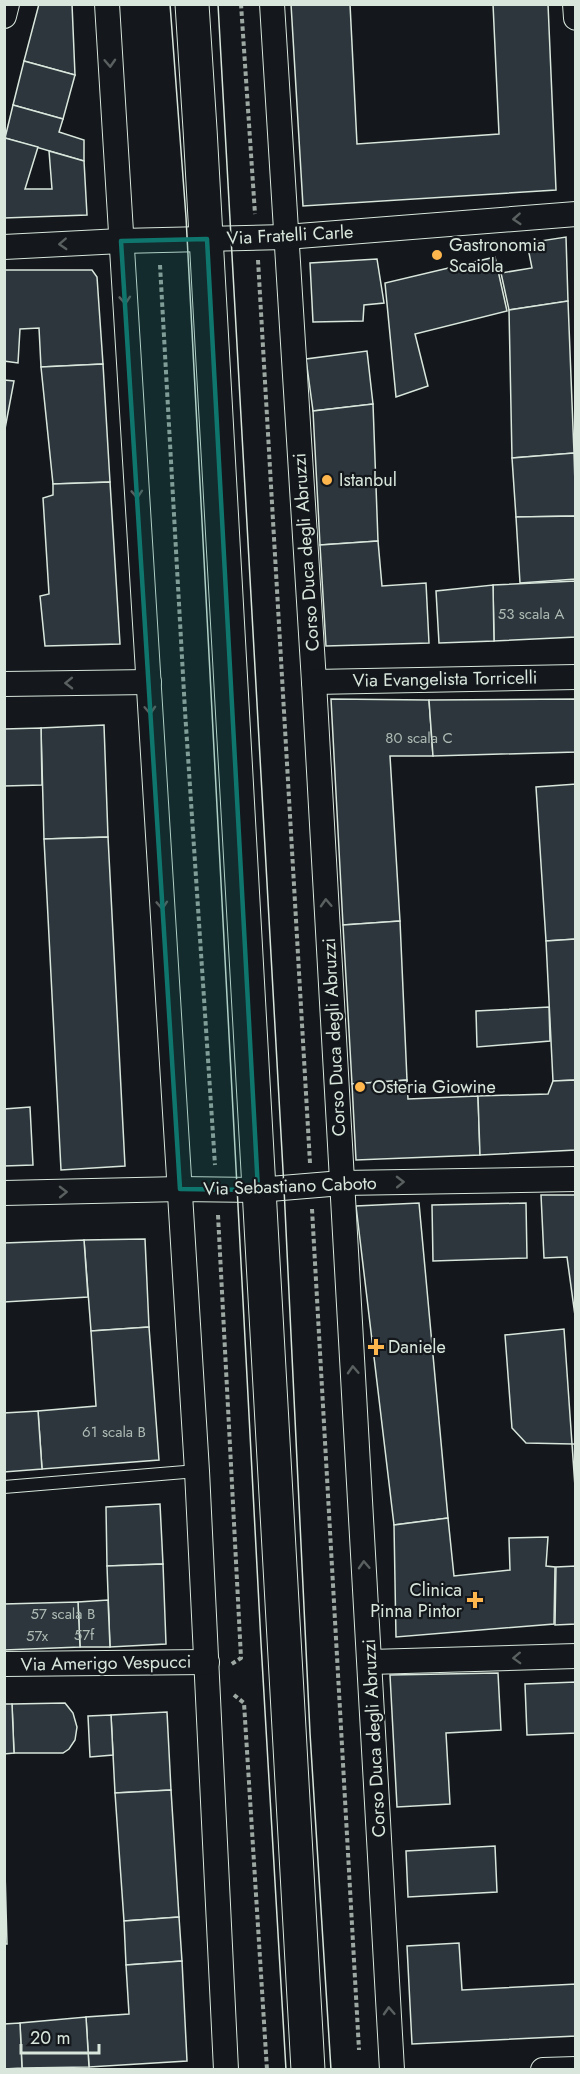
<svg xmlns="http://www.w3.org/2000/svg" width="580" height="2074" font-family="Jost,sans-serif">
<rect width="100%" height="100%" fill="#14181c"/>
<g fill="#2c363c" stroke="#d8e6dc" stroke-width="1.5">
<polygon points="39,4 72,4 75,75 24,61"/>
<polygon points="291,4 350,4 357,144 499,134 493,4 548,4 556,190 303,206"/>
<polygon points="24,61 75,75 63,119 13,105"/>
<polygon points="13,105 63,119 59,132 84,140 84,161 5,138"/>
<polygon points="5,138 38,147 25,189 52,189 49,151 84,161 87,215 4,218"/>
<polygon points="566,237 568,301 509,310 501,273 532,268 527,243"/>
<polygon points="495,257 507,311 415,334 428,386 396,397 385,283"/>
<polygon points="377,259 384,303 364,305 363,321 313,322 310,263"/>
<polygon points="4,270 92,270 97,277 103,364 41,367 39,328 20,329 18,363 4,361"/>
<polygon points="568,301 574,453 512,458 509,310"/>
<polygon points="367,351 373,404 313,411 306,359"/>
<polygon points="103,364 110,482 53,484 41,367"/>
<polygon points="4,380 14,381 4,434"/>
<polygon points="373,404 378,541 320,545 313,411"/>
<polygon points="574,453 576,516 516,517 512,458"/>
<polygon points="110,482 120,644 45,646 40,596 49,594 43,498 53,495 53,484"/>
<polygon points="576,516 576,579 520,583 516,517"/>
<polygon points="378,541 382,586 426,583 429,643 326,646 320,545"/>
<polygon points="576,581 576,637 494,641 493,585"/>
<polygon points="493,585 494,641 439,643 436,591"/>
<polygon points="331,699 429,700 433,756 390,756 400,921 343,925"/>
<polygon points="576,699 576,752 433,756 429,700"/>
<polygon points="104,725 108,837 44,839 41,728"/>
<polygon points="41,728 42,785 4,786 4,729"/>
<polygon points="576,784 576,939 546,941 536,787"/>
<polygon points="108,837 125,1166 61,1170 44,839"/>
<polygon points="400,921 407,1080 352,1084 343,925"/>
<polygon points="576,939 576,1080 553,1081 546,941"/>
<polygon points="549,1007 550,1041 477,1047 476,1011"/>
<polygon points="407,1080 408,1099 478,1096 480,1155 356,1160 352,1084"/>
<polygon points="576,1080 576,1150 480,1155 478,1096 548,1094 553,1081"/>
<polygon points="30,1107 33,1165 4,1166 4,1109"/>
<polygon points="541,1195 576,1195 576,1323 567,1257 544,1258"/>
<polygon points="419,1203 448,1518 394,1525 356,1206"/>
<polygon points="526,1203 527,1258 433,1261 432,1205"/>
<polygon points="145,1239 149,1327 91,1331 84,1240"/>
<polygon points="84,1240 88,1297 4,1302 4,1243"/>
<polygon points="149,1327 159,1460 42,1469 38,1411 96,1406 91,1331"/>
<polygon points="564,1329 572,1444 526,1443 512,1428 505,1335"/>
<polygon points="38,1411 42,1469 4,1472 4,1413"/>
<polygon points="572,1444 576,1444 576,1501"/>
<polygon points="160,1504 163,1564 107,1566 106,1507"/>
<polygon points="448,1518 454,1576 510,1570 509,1538 548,1537 546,1566 555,1567 554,1624 396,1637 394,1525"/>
<polygon points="163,1564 166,1644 110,1647 107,1566"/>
<polygon points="576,1566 576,1624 555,1625 556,1567"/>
<polygon points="108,1600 110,1647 80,1647 78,1602"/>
<polygon points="78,1602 80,1647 4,1650 4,1604"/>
<polygon points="498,1673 501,1730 446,1733 450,1804 397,1807 390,1675"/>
<polygon points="576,1682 576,1733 527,1735 525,1684"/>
<polygon points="65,1703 73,1713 77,1727 75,1740 69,1749 63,1753 14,1753 12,1704"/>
<polygon points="4,1704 12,1704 14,1753 4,1754"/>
<polygon points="167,1712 171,1790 115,1793 111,1715"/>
<polygon points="111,1715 113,1755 90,1757 88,1716"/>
<polygon points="171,1790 179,1917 124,1921 115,1793"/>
<polygon points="4,1835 7,1944 4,1944"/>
<polygon points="495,1846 497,1892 408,1897 406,1851"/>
<polygon points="179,1917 182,1961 126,1965 124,1921"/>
<polygon points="459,1943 462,1990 576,1984 576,2036 412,2044 407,1946"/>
<polygon points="182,1961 187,2061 89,2067 86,2017 129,2014 126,1965"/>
<polygon points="86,2017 89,2067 22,2068 20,2023"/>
<polygon points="20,2023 22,2068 4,2069 4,2024"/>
</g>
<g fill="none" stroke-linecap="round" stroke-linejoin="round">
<g stroke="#d8e6dc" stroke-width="14">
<polyline id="service" points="4,1487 197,1471"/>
</g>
<g stroke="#d8e6dc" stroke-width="26">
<g id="minor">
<polyline points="107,4 197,1471 226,2070"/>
<polyline points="272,4 314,682 392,2070"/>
<polyline points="575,4 576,18"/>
<polyline points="4,16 7,4"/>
<polyline points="4,247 121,241 286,237 576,214"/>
<polyline points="314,682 576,677"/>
<polyline points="4,684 149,682"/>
<polyline points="4,1193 180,1189 258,1190 342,1183 576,1179"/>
<polyline points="370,1662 576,1656"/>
<polyline points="4,1664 207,1662"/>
<polyline points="543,2070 576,2069"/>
</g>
</g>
<g stroke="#d8e6dc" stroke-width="35">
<path id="secondary" d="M192 4C237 692 265 1381 308 2070"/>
</g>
<g stroke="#9da8a2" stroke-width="4" stroke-dasharray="4.5 3" stroke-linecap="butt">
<polyline points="241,4 255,214"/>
<polyline points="258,260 310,1163"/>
<polyline points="160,265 185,711 215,1165"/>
<polyline points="312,1209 359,2050"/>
<polyline points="218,1215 241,1658 230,1665"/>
<polyline points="234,1695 244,1703 267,2070"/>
</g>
<use href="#service" stroke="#14181c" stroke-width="12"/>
<use href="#minor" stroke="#14181c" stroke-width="24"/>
<use href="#secondary" stroke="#14181c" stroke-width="33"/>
<g stroke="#d8e6dc" stroke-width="1.5">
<polyline points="170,4 186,217 261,1643 286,2070"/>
<polyline points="218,4 284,1188 310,1733 331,2070"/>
</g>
</g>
<defs><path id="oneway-chevron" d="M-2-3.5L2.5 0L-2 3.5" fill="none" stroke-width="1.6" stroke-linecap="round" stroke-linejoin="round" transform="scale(1.5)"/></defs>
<g stroke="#59605f">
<use href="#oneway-chevron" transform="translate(110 63) rotate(87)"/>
<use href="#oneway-chevron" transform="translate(517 219) rotate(176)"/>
<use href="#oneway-chevron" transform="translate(63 244) rotate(177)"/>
<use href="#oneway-chevron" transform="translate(125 300) rotate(86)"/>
<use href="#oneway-chevron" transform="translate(137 494) rotate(86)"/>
<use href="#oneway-chevron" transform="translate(69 683) rotate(179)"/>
<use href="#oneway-chevron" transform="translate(150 710) rotate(87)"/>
<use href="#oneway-chevron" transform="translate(326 903) rotate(-93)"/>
<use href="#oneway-chevron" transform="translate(162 905) rotate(86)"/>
<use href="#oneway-chevron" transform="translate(400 1182) rotate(-1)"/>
<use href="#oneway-chevron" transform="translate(63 1192) rotate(-1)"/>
<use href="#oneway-chevron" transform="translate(353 1370) rotate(-93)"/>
<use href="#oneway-chevron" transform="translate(364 1565) rotate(-93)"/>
<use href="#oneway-chevron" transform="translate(517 1658) rotate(178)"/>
<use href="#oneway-chevron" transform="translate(389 2011) rotate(-93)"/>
</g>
<path fill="#0f766e" fill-opacity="0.2" stroke="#0f766e" stroke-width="4.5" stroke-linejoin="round" d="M207 239 258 1190 180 1189 121 241Z"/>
<g fill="#ffb74d" stroke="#14181c" stroke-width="2">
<circle cx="437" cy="255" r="6"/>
<circle cx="327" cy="480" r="6"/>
<circle cx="360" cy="1087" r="6"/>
<path d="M373 1338h6v6h6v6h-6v6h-6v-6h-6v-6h6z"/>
<path d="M472 1591h6v6h6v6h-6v6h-6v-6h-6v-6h6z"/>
</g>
<g text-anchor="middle" stroke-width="4.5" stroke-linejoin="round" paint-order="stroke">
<g font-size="15" fill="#adbab4">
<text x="531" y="619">53 scala A</text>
<text x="419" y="743">80 scala C</text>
<text x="114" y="1437">61 scala B</text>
<text x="63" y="1619">57 scala B</text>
<text x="84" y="1640">57f</text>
<text x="37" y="1641">57x</text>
</g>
<g font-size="18" fill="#d8e6dc" stroke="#14181c">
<text transform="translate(290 235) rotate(-3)" y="6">Via Fratelli Carle</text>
<text transform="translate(306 552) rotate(-94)" y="6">Corso Duca degli Abruzzi</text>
<text transform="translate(445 679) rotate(-1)" y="6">Via Evangelista Torricelli</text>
<text transform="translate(334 1037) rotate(-93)" y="6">Corso Duca degli Abruzzi</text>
<text transform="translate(290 1186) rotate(-2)" y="6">Via Sebastiano Caboto</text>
<text transform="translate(106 1663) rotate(-1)" y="6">Via Amerigo Vespucci</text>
<text transform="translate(374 1738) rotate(-93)" y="6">Corso Duca degli Abruzzi</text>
</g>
<g font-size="18" fill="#d8e6dc" stroke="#14181c" text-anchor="start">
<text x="449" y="251">Gastronomia<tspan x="449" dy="21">Scaiola</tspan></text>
<text x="339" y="486">Istanbul</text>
<text x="372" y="1093">Osteria Giowine</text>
<text x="388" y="1353">Daniele</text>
<text x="462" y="1596" text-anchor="end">Clinica<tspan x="462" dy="21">Pinna Pintor</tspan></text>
</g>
</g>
<rect width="580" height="2074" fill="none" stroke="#d8e6dc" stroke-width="12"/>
<path d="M21 2044v9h78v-9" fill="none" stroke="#d8e6dc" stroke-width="3"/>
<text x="30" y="2044" font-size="18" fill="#d8e6dc" stroke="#14181c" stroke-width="4.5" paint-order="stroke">20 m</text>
</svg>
